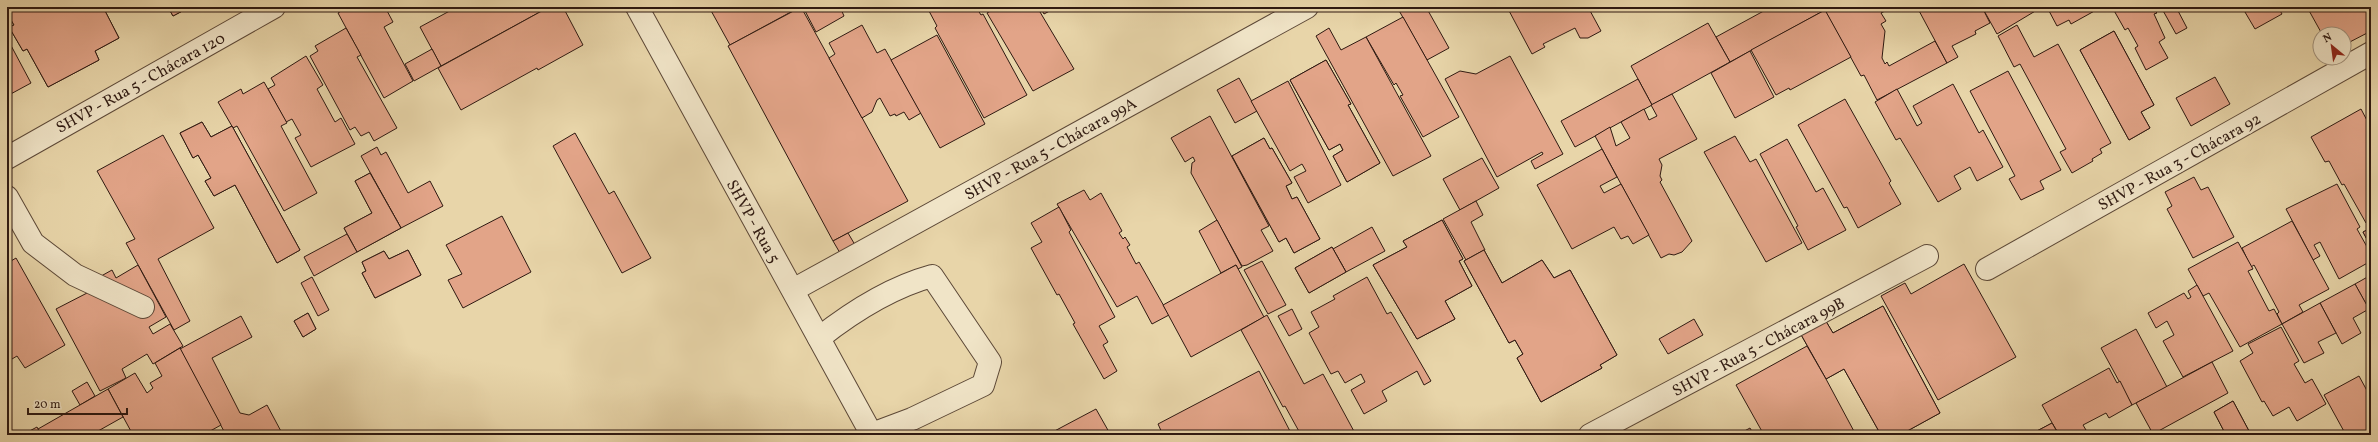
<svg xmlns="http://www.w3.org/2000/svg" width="2378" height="442" font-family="Vollkorn,serif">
<rect width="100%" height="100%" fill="#e8d5a9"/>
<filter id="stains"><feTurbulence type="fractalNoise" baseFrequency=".005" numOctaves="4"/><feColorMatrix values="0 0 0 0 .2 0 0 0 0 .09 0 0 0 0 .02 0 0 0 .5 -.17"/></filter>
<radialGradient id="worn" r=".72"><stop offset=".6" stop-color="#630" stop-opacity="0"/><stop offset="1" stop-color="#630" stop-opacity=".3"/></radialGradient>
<g fill="#e2a488" stroke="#2e1911">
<polygon points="8,7 103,7 119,38 95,51 99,60 48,87 27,49 23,51 9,27 14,25 7,13"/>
<polygon points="8,7 103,7 119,38 95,51 99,60 48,87 27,49 23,51 9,27 14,25 7,13"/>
<polygon points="168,7 190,7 173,16"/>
<polygon points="168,7 190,7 173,16"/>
<polygon points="348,7 385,7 393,22 384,27 413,81 384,98 338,13"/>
<polygon points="457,7 549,7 441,66 420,27"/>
<polygon points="549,7 563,7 583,45 538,70 537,68 461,110 438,68"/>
<polygon points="709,7 750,7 752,10 758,7 800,7 730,45"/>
<polygon points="801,7 908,201 833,241 728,46"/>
<polygon points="803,7 840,7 844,16 816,32"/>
<polygon points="936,7 976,7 981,15 983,14 1027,95 984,118 935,28 937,26 929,11"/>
<polygon points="998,7 1037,7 1074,69 1033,91 987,13"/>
<polygon points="1040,7 1057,7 1044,14"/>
<polygon points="1397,7 1426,7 1449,48 1427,60"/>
<polygon points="1507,7 1588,7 1601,31 1588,38 1580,38 1575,28 1543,44 1545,47 1532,54"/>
<polygon points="1771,7 1823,7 1825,10 1730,62 1716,37"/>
<polygon points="1823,7 1893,7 1881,13 1886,21 1881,24 1885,31 1882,58 1885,64 1887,62 1889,66 1935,41 1947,63 1877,100 1864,75 1861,76"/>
<polygon points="1917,7 1982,7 1990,23 1975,31 1976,34 1952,46 1958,57 1947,63"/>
<polygon points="1982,7 2042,7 1997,34"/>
<polygon points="2051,7 2097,7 2098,9 2071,24 2069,20 2057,26 2048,9"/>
<polygon points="2112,7 2176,7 2187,28 2176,34 2161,7 2155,11 2157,13 2154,14 2165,38 2159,42 2168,58 2146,70 2135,48 2138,46 2128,28 2125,30"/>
<polygon points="2242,7 2278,7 2282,14 2255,29"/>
<polygon points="2307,7 2371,7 2371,31 2344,45 2344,34 2322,34"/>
<polygon points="1825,10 1851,57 1790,90 1789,88 1776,95 1751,50"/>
<polygon points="1403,17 1459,117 1423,137 1400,96 1403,95 1396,83 1394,85 1366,37"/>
<polygon points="1708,23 1730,62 1652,105 1631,66"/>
<polygon points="862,25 877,53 885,49 921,113 909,120 904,112 896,116 895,114 890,116 880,98 877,100 872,112 862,118 829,58 835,54 829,43"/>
<polygon points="2017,25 2034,57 2058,44 2111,143 2100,149 2102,153 2092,159 2093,161 2072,173 2060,152 2066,149 2020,64 2014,67 1998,36"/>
<polygon points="346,28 361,55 357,57 397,128 374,141 369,132 361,136 355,127 350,130 310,56 318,51 315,46"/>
<polygon points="1329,28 1341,50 1366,37 1431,156 1393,176 1316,36"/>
<polygon points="2114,31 2154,105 2141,112 2150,128 2129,140 2080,50"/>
<polygon points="2114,31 2154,105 2141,112 2150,128 2129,140 2080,50"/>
<polygon points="937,35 985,124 940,148 891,60"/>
<polygon points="7,38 31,83 7,96"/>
<polygon points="432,49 441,66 414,81 405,64"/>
<polygon points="1750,51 1774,97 1735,118 1711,73"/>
<polygon points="306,56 323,85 317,89 335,122 341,118 355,144 311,167 295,138 301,135 292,119 286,122 268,89 275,85 271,78"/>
<polygon points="1510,56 1563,154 1535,169 1531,161 1543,154 1542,152 1497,177 1445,79 1460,71 1476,74"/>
<polygon points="1326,60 1351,104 1348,105 1380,163 1347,182 1333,156 1343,150 1340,144 1329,150 1290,80"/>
<polygon points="1326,60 1351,104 1348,105 1380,163 1347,182 1333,156 1343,150 1340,144 1329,150 1290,80"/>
<polygon points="2008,71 2061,170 2040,181 2044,189 2021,200 2009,179 2015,176 1970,91"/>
<polygon points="2215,77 2230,104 2191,126 2176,98"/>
<polygon points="1239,78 1257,111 1235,123 1217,90"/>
<polygon points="1638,79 1652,105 1575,147 1561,121"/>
<polygon points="1288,81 1341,185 1308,203 1294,177 1306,171 1302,164 1290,171 1251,101"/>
<polygon points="264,82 287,123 281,126 317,193 284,211 237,126 233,128 218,102 241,89 243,94"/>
<polygon points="1953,84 1979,133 1983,130 2003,167 1977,181 1970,167 1954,176 1961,189 1938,202 1900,138 1896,140 1875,102 1897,89 1917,126 1922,123 1913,106"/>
<polygon points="1672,94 1697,139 1659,159 1662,165 1660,176 1662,180 1660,182 1692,241 1682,252 1674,255 1669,254 1661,258 1595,136 1610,127 1616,146 1630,138 1621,122 1644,109 1649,120 1657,116 1651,105"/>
<polygon points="1845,99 1891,181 1889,183 1901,204 1858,228 1847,207 1844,208 1798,125"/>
<polygon points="2361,109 2371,128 2371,220 2366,223 2344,184 2342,185 2329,161 2325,162 2311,137"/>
<polygon points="1210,116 1269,226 1261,230 1273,251 1247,265 1242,266 1191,173 1192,163 1195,161 1193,157 1185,162 1171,138"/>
<polygon points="202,122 211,137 232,126 300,250 277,263 235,185 214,196 205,181 211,178 198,155 193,158 180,133"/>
<polygon points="202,122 211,137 232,126 300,250 277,263 235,185 214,196 205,181 211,178 198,155 193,158 180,133"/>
<polygon points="575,133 609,194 614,191 651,258 622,273 553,146"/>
<polygon points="163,135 214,228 158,259 190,321 174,330 126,243 135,239 97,171"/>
<polygon points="1735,136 1750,162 1756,159 1802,243 1766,262 1704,152"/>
<polygon points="1264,138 1270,149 1272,148 1292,183 1286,186 1292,199 1297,197 1320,239 1294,253 1286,238 1279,242 1232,156"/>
<polygon points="1264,138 1270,149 1272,148 1292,183 1286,186 1292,199 1297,197 1320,239 1294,253 1286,238 1279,242 1232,156"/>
<polygon points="1787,139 1816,192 1823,188 1846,230 1808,250 1796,227 1798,226 1760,154"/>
<polygon points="377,147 381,155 386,152 408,193 430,181 443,206 401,228 361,156"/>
<polygon points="1602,149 1617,177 1600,186 1604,193 1621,184 1649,235 1633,244 1628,236 1621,239 1614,227 1572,249 1537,185"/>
<polygon points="1482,158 1499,188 1460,210 1443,179"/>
<polygon points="370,173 401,228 357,252 344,228 372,213 355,181"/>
<polygon points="370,173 401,228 357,252 344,228 372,213 355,181"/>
<polygon points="2194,177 2201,190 2208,187 2234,237 2193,258 2167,209 2172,206 2165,192"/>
<polygon points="2337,184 2360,227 2357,229 2371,254 2371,261 2339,279 2320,242 2314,245 2320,256 2313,260 2286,209"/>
<polygon points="1084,190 1090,200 1101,193 1122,231 1119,233 1123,239 1125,237 1130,245 1127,247 1136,264 1139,262 1169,315 1152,324 1137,296 1117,307 1057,204"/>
<polygon points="1476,201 1483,215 1471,222 1485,250 1466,260 1443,219"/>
<polygon points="1059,207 1071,230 1069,232 1115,317 1099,326 1108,342 1103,345 1117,371 1104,379 1073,324 1075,323 1059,294 1057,295 1031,248 1042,242 1031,223"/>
<polygon points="502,216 531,272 463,308 448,280 462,274 446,245"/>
<polygon points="1217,220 1242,267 1238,269 1236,265 1221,273 1199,231"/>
<polygon points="1442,220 1463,259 1459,261 1472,286 1445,301 1455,319 1417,339 1373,265 1407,247 1403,241"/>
<polygon points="1442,220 1463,259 1459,261 1472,286 1445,301 1455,319 1417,339 1373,265 1407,247 1403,241"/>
<polygon points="2292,221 2329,289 2299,305 2303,312 2282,324 2277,314 2279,312 2254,265 2251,267 2242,248"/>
<polygon points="1372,227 1385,251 1346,272 1333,249"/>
<polygon points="2371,228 2371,247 2363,232"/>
<polygon points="2371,228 2371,247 2363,232"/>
<polygon points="848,233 861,255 840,253 833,241"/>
<polygon points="347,234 357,252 314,276 304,257"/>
<polygon points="2238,242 2253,269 2248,271 2269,311 2274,309 2282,324 2240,347 2209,293 2203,296 2188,269"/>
<polygon points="1332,247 1346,272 1309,293 1295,268"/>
<polygon points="1332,247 1346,272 1309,293 1295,268"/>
<polygon points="408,250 421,275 375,298 362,273 366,271 362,262 384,251 389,259"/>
<polygon points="408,250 421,275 375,298 362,273 366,271 362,262 384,251 389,259"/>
<polygon points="1484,250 1502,283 1542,260 1554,278 1570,270 1617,355 1600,365 1602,368 1541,402 1517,358 1523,354 1515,340 1509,343 1464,261"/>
<polygon points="1484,250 1502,283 1542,260 1554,278 1570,270 1617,355 1600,365 1602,368 1541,402 1517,358 1523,354 1515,340 1509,343 1464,261"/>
<polygon points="7,254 11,261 16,258 65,345 25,368 17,356 7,362"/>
<polygon points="1262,261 1286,305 1268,314 1244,270"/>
<polygon points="1964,264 2016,357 1938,400 1881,296 1905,283 1911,294"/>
<polygon points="138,265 166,317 149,327 153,334 170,324 183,346 153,364 147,354 122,369 126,378 100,391 56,309 89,292 85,285 112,270 116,278"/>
<polygon points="1236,265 1264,317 1191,357 1163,305"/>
<polygon points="2371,275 2371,301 2366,304 2355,284"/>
<polygon points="312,277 329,310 318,316 301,283"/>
<polygon points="1367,277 1387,314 1391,312 1431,381 1424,385 1417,371 1382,391 1387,401 1364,414 1351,390 1365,382 1361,374 1345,383 1338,371 1331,374 1309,333 1319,327 1311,312 1335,299 1333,296"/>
<polygon points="2355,284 2369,309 2353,318 2361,333 2342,344 2320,303"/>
<polygon points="2197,285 2233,351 2183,377 2163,341 2174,335 2167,321 2156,328 2148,313 2184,293 2188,299 2191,297 2188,291"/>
<polygon points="2320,303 2336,333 2318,342 2324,353 2304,363 2282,324"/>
<polygon points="1883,306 1940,413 1900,435 1881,435 1844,369 1826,379 1799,331 1824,318 1833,333"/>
<polygon points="1883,306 1940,413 1900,435 1881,435 1844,369 1826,379 1799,331 1824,318 1833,333"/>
<polygon points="1292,309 1302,329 1289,336 1278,316"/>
<polygon points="308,313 316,329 303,337 294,321"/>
<polygon points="308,313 316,329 303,337 294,321"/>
<polygon points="1267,315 1304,384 1323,374 1356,435 1301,435 1285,406 1283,407 1241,330"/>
<polygon points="241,316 252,337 212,358 240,413 249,415 267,405 283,435 226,435 180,349"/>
<polygon points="1694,319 1703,335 1668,354 1659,339"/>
<polygon points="2281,327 2299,361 2294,364 2305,383 2312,379 2326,404 2297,421 2289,407 2273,416 2264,401 2262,402 2240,361 2253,353 2248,344"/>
<polygon points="2136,329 2167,387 2132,405 2101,348"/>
<polygon points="1807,346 1826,379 1856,435 1764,435 1736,385"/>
<polygon points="180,348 221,425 203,435 133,435 108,389 135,373 147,393 153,388 150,383 162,376 155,363"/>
<polygon points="2212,362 2228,393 2153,434 2136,403"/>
<polygon points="2109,368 2117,383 2120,381 2132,405 2109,418 2106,413 2083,425 2086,430 2078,435 2059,435 2042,405"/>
<polygon points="1259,371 1292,435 1163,435 1158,424"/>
<polygon points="2359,376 2371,398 2371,435 2346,435 2324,395"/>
<polygon points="87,382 95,396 80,405 72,391"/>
<polygon points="108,389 123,417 91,435 41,435 38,429"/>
<polygon points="2233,401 2249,431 2252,435 2226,435 2214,412"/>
<polygon points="2233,401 2249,431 2252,435 2226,435 2214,412"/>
<polygon points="1096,409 1109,432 1102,435 1047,435"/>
<polygon points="2052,423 2059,435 2030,435 2037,431"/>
<polygon points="2052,423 2059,435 2030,435 2037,431"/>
<polygon points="37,427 41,435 22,435"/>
<polygon points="1750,428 1754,435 1737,435"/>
</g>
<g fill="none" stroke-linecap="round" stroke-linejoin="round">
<g stroke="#5c4837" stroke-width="24">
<g id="minor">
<polyline points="637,7 872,435"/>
<polyline points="7,158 274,7"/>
<polyline points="7,197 33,243 75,275 143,307"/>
<polyline points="1987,269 2371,53"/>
<polyline points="793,290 1307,7"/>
<path d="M819 338C852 312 892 287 932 276L990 362 983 385 912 419 872 434"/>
<polyline points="1590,435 1927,256"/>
</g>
</g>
<use href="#minor" stroke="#f0e4c7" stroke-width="22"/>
</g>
<g text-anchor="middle" stroke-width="4" stroke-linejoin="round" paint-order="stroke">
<g font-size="16" fill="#2e1911" stroke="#f0e4c7">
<text transform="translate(140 82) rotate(-29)" y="6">SHVP - Rua 5 - Chácara 120</text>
<text transform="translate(1050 148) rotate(-29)" y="6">SHVP - Rua 5 - Chácara 99A</text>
<text transform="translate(2179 161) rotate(-29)" y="6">SHVP - Rua 3 - Chácara 92</text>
<text transform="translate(754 221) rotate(61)" y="6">SHVP - Rua 5</text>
<text transform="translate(1758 346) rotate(-28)" y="6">SHVP - Rua 5 - Chácara 99B</text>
</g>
</g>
<rect width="2378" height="442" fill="none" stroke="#e8d5a9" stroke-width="24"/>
<rect x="8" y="8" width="2362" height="426" fill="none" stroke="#2e1911" stroke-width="2"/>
<rect x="12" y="12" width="2354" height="418" fill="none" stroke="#2e1911"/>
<g transform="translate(2332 46) rotate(331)"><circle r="19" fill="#f0e4c7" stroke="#a2937e"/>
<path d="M0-3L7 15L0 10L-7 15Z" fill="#8f2418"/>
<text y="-6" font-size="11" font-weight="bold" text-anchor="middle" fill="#2e1911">N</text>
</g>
<path d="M28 408v6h99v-6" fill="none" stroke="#2e1911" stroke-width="2"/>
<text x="34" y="408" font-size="12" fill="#2e1911" stroke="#f0e4c7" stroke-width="3" paint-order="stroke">20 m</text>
<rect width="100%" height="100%" filter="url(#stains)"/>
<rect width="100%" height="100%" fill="url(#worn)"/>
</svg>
